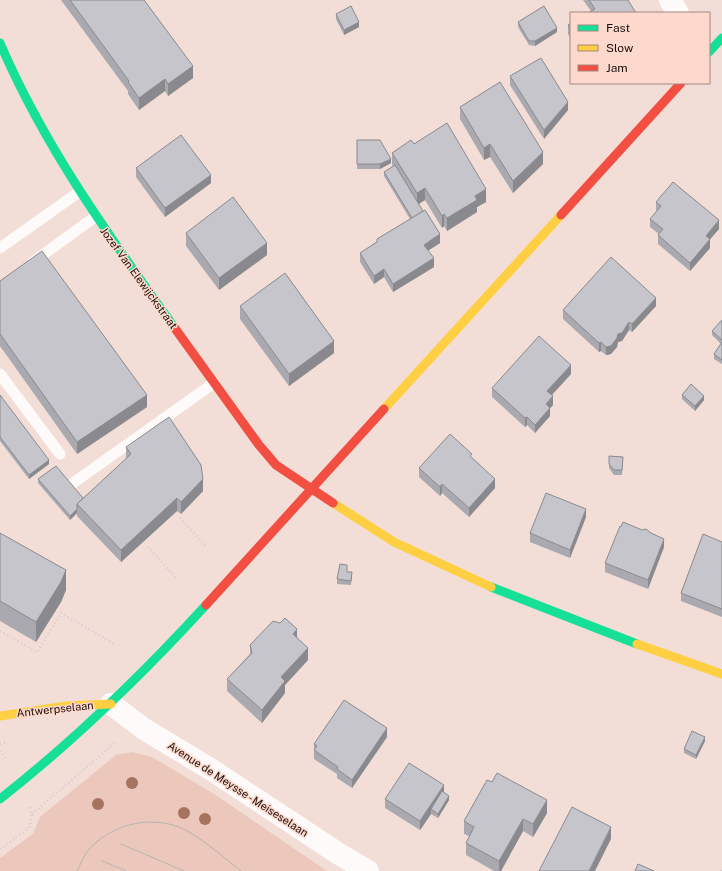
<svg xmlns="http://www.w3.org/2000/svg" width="722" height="871" font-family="'Public Sans',sans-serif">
<rect width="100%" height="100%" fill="#f2ded7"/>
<polygon fill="#ebc7bc" points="132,752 152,757 214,794 327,871 0,871 0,858 33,834 40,817 116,755"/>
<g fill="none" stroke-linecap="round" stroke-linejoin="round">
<g stroke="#d3cecc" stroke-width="2.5" stroke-dasharray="1 3" stroke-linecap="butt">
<polyline points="180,518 207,547"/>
<polyline points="148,547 177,579"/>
<polyline points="0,631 37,652 61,613 116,645"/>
<polyline points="0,744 6,742"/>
<polyline points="0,751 5,758"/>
<polyline points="32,814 117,741"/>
<polyline points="0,849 29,828 32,814 30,806"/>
<polyline points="721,871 722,868"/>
</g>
<g stroke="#fdfaf9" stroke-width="11">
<polyline points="0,248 79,192"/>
<polyline points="33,262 95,217"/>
<polyline points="0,374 60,454"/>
<polyline points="73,483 214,383"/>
</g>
<g stroke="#fdfaf9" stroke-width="22">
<polyline points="670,0 678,13"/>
<polyline points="111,704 144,729 212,770 339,854 368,871"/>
</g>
<g stroke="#16e098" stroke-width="9">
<path d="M0 43C44 146 109 236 174 327"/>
<polyline points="709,52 722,38"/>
<polyline points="491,587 637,644"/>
<path d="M0 799C75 740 142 675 206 605"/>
</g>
<g stroke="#ffcf43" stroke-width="9">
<polyline points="384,409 561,215"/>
<polyline points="333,503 394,542 491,587"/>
<polyline points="637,644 722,674"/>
<polyline points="0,716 66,706 111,704"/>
</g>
<g stroke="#f24e42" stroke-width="9">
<polyline points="561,215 681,83"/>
<polyline points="174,327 259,445 276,465 333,503"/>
<polyline points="206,605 384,409"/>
</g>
<g stroke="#b8b4b2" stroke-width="1">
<polyline points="121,844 184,871"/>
<polyline points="102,861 126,871"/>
<path d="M77 871C80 865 83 858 87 852 111 822 157 813 189 832 208 843 224 858 241 871"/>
</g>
</g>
<g fill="#a77361">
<circle cx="132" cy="783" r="6"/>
<circle cx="98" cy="804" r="6"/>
<circle cx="184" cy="813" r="6"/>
<circle cx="205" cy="819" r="6"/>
</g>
<g fill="#a9a9af">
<polygon points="61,0 144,0 193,78 168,96 165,91 139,110 128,94 128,91"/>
<polygon points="583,0 628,0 591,11"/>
<polygon points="336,14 359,27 344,35 336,19"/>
<polygon points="518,22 557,32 535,46 529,45 518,27"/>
<polygon points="571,23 571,39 568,34 568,25"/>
<polygon points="510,76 568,110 544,139 510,85"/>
<polygon points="460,107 543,164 513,193 490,157 484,160 460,119"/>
<polygon points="357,140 391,163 380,169 357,169"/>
<polygon points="414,144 486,202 477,207 477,212 447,231 444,226 442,228 425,200 419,204 440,243 428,251 434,267 393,292 384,277 374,284 360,262 360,253 410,219 384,176 384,172 393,166 392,165 392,153"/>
<polygon points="136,168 211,183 165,217 136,177"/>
<polygon points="656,202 719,229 710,239 710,248 690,271 658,244 658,235 659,234 650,227 650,219 657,211 656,210"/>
<polygon points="186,233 267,255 219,290 186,246"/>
<polygon points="0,281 147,407 77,454 0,346"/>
<polygon points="240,306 334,353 289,386 240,319"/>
<polygon points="656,306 632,332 629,330 622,341 618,342 617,347 611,354 606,355 601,351 599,352 563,319 563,310"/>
<polygon points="722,320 722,364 714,359 714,354 721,344 712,335 712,331"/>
<polygon points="571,374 552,395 553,405 550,408 550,416 535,433 527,425 525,427 492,397 492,388"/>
<polygon points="0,395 49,464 29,479 0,441"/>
<polygon points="682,395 704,400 695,411 682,399"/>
<polygon points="126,447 203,491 181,514 177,511 121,562 77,516 77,513 70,520 38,483 38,479 83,498 126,459"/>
<polygon points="609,456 623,461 622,475 614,475 609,468"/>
<polygon points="472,458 495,488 469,517 442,493 440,496 419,477 419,468"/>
<polygon points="586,517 570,558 530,542 530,533"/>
<polygon points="0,533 66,590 61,602 36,642 0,621"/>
<polygon points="722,542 722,617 681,601 681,593"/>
<polygon points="664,547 648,589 605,572 605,563"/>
<polygon points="347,572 352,576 351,585 337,584 337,579"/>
<polygon points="297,637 308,660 285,685 285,693 262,723 227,691 227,679 250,654 250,645"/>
<polygon points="387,737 352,788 337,778 337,774 314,759 314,744"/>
<polygon points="705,741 696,759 684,753 684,749"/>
<polygon points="444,792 449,800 438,818 431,814 420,830 385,808 385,799"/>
<polygon points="547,813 533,837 523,831 501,871 494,871 466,855 466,843 469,836 464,834 464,821"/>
</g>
<g fill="#8a8a8e">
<polygon points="359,22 359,27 344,35 344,30"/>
<polygon points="557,28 557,32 535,46 535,41"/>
<polygon points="193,66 193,78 168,96 168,84"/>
<polygon points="165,79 165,91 139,110 139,98"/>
<polygon points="568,102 568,110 544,139 544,130"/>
<polygon points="490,144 490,157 484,160 484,148"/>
<polygon points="543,152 543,164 513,193 513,181"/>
<polygon points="391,159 391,163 380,169 380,164"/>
<polygon points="211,175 211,183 165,217 165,208"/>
<polygon points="425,188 425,200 417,205 417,193"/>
<polygon points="486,189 486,202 477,207 477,212 447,231 447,218 475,196"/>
<polygon points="444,214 444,226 442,228 442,216"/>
<polygon points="719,220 719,229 706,244 706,236"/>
<polygon points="440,234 440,243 424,253 424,245"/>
<polygon points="710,239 710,248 690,271 690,263"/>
<polygon points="267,243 267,255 219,290 219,278"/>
<polygon points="434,258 434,267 393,292 393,284"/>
<polygon points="384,269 384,277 374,284 374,276"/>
<polygon points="656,298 656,306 632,332 632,324"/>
<polygon points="629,322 629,330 622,341 618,342 617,347 611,354 606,355 606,347"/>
<polygon points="334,341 334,353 289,386 289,374"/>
<polygon points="601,342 601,351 599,352 599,343"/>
<polygon points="571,365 571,374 547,400 547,391"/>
<polygon points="147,395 147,407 77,454 77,442"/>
<polygon points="553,396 553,405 546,413 546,404"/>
<polygon points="704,396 704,400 695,411 695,406"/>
<polygon points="550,408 550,416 535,433 535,425"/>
<polygon points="527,417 527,425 525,427 525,418"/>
<polygon points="49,460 49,464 29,479 29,475"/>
<polygon points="203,479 203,491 181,514 181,502"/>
<polygon points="495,479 495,488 469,517 469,508"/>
<polygon points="442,484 442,493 440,496 440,487"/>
<polygon points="177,498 177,511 121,562 121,550"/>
<polygon points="77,509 77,513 70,520 70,516"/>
<polygon points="586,509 586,517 570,558 570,550"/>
<polygon points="664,539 664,547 648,589 648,580"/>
<polygon points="66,570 66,590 61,602 36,642 36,622"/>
<polygon points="297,629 297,641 293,634"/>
<polygon points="308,648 308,660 285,685 285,693 262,723 262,710 281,677"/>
<polygon points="387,728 387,737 352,788 352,780"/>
<polygon points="705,737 705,741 696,759 696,755"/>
<polygon points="444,785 444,793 431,809 431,814 420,830 420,821"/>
<polygon points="449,796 449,800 438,818 438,814"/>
<polygon points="547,800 547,813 533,837 533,824"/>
<polygon points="523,819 523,831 501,871 499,871 499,861"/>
<polygon points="611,827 611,839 595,871 589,871"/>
</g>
<g fill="#c5c5cb" stroke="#8a8a8e">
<polygon points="70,0 144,0 193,66 168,84 165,79 139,98 128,82 129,81"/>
<polygon points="589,0 628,0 636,13 588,13 595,9"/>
<polygon points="351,6 359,22 344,30 336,14"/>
<polygon points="544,6 557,28 535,41 529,41 518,22"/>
<polygon points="571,23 571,30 568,25"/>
<polygon points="541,58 568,102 544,130 510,76"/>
<polygon points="500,82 543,152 513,181 490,144 484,148 460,107"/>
<polygon points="447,123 486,189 475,196 477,200 447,218 444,214 442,216 425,188 417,193 392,153 411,140 414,144"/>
<polygon points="181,135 211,175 165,208 136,168"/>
<polygon points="357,140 380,140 391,159 380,164 357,164"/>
<polygon points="395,165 423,211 412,218 384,172"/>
<polygon points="673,182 719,220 706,236 710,239 690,263 658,235 663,229 650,219 661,206 656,202"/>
<polygon points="233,197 267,243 219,278 186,233"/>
<polygon points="425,210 440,234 424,245 434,258 393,284 384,269 374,276 360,253 377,242 377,239"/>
<polygon points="42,251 147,395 77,442 0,334 0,281"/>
<polygon points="611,257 656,298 632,324 629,322 622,333 618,334 617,338 611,346 606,347 601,342 599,343 563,310"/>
<polygon points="285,273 334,341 289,374 240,306"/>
<polygon points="722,320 722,340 712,331"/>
<polygon points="539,336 571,365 547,391 553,396 546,404 550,408 535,425 527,417 525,418 492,388"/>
<polygon points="722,342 722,360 714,354"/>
<polygon points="691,384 704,396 695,406 682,395"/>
<polygon points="0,395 49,460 29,475 0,437"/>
<polygon points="169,417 201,465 203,479 181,502 177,498 121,550 77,504 131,454 126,447"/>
<polygon points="450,434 472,454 470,456 495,479 469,508 442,484 440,487 419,468"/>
<polygon points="609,456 623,457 622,470 614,470 609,464"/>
<polygon points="56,466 83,498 77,504 77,509 70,516 38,479"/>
<polygon points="546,493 586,509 570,550 530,533"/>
<polygon points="623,522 642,530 646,529 651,533 664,539 648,580 605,563 620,526 621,527"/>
<polygon points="0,533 66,570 61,582 36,622 0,601"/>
<polygon points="703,534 722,542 722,609 681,593"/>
<polygon points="340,564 347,565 347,572 352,572 351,581 337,579"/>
<polygon points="285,618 297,629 293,634 308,648 281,677 285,681 262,710 227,679 252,653 250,645 273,621 280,623"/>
<polygon points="344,700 387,728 352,780 337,769 338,767 314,750 317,746 314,744"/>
<polygon points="692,731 705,737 696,755 684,749"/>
<polygon points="409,763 444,785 420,821 385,799"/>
<polygon points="497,773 547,800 533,824 523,819 499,861 466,843 474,827 464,821 487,780 492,782"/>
<polygon points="442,791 449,796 438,814 431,809"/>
<polygon points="572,807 611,827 589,871 539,871"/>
<polygon points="638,864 654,871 635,871"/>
</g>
<g text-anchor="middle" stroke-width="3" stroke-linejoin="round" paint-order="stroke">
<g font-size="11" fill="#1b0f0b" stroke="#fdd8cc">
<text transform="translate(139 278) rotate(54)" y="4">Jozef Van Elewijckstraat</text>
<text transform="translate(55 709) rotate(-6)" y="4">Antwerpselaan</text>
<text transform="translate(238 789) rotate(33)" y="4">Avenue de Meysse - Meiseselaan</text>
</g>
</g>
<rect x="570" y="12" width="140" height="72" fill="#fdd8cc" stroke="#a3887f"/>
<rect x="578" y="25" width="20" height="6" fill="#16e098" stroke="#a3887f"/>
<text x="606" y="32" font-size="12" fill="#1b0f0b">Fast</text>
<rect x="578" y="45" width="20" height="6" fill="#ffcf43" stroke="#a3887f"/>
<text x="606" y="52" font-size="12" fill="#1b0f0b">Slow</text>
<rect x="578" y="65" width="20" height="6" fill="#f24e42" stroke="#a3887f"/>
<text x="606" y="72" font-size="12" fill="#1b0f0b">Jam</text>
</svg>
